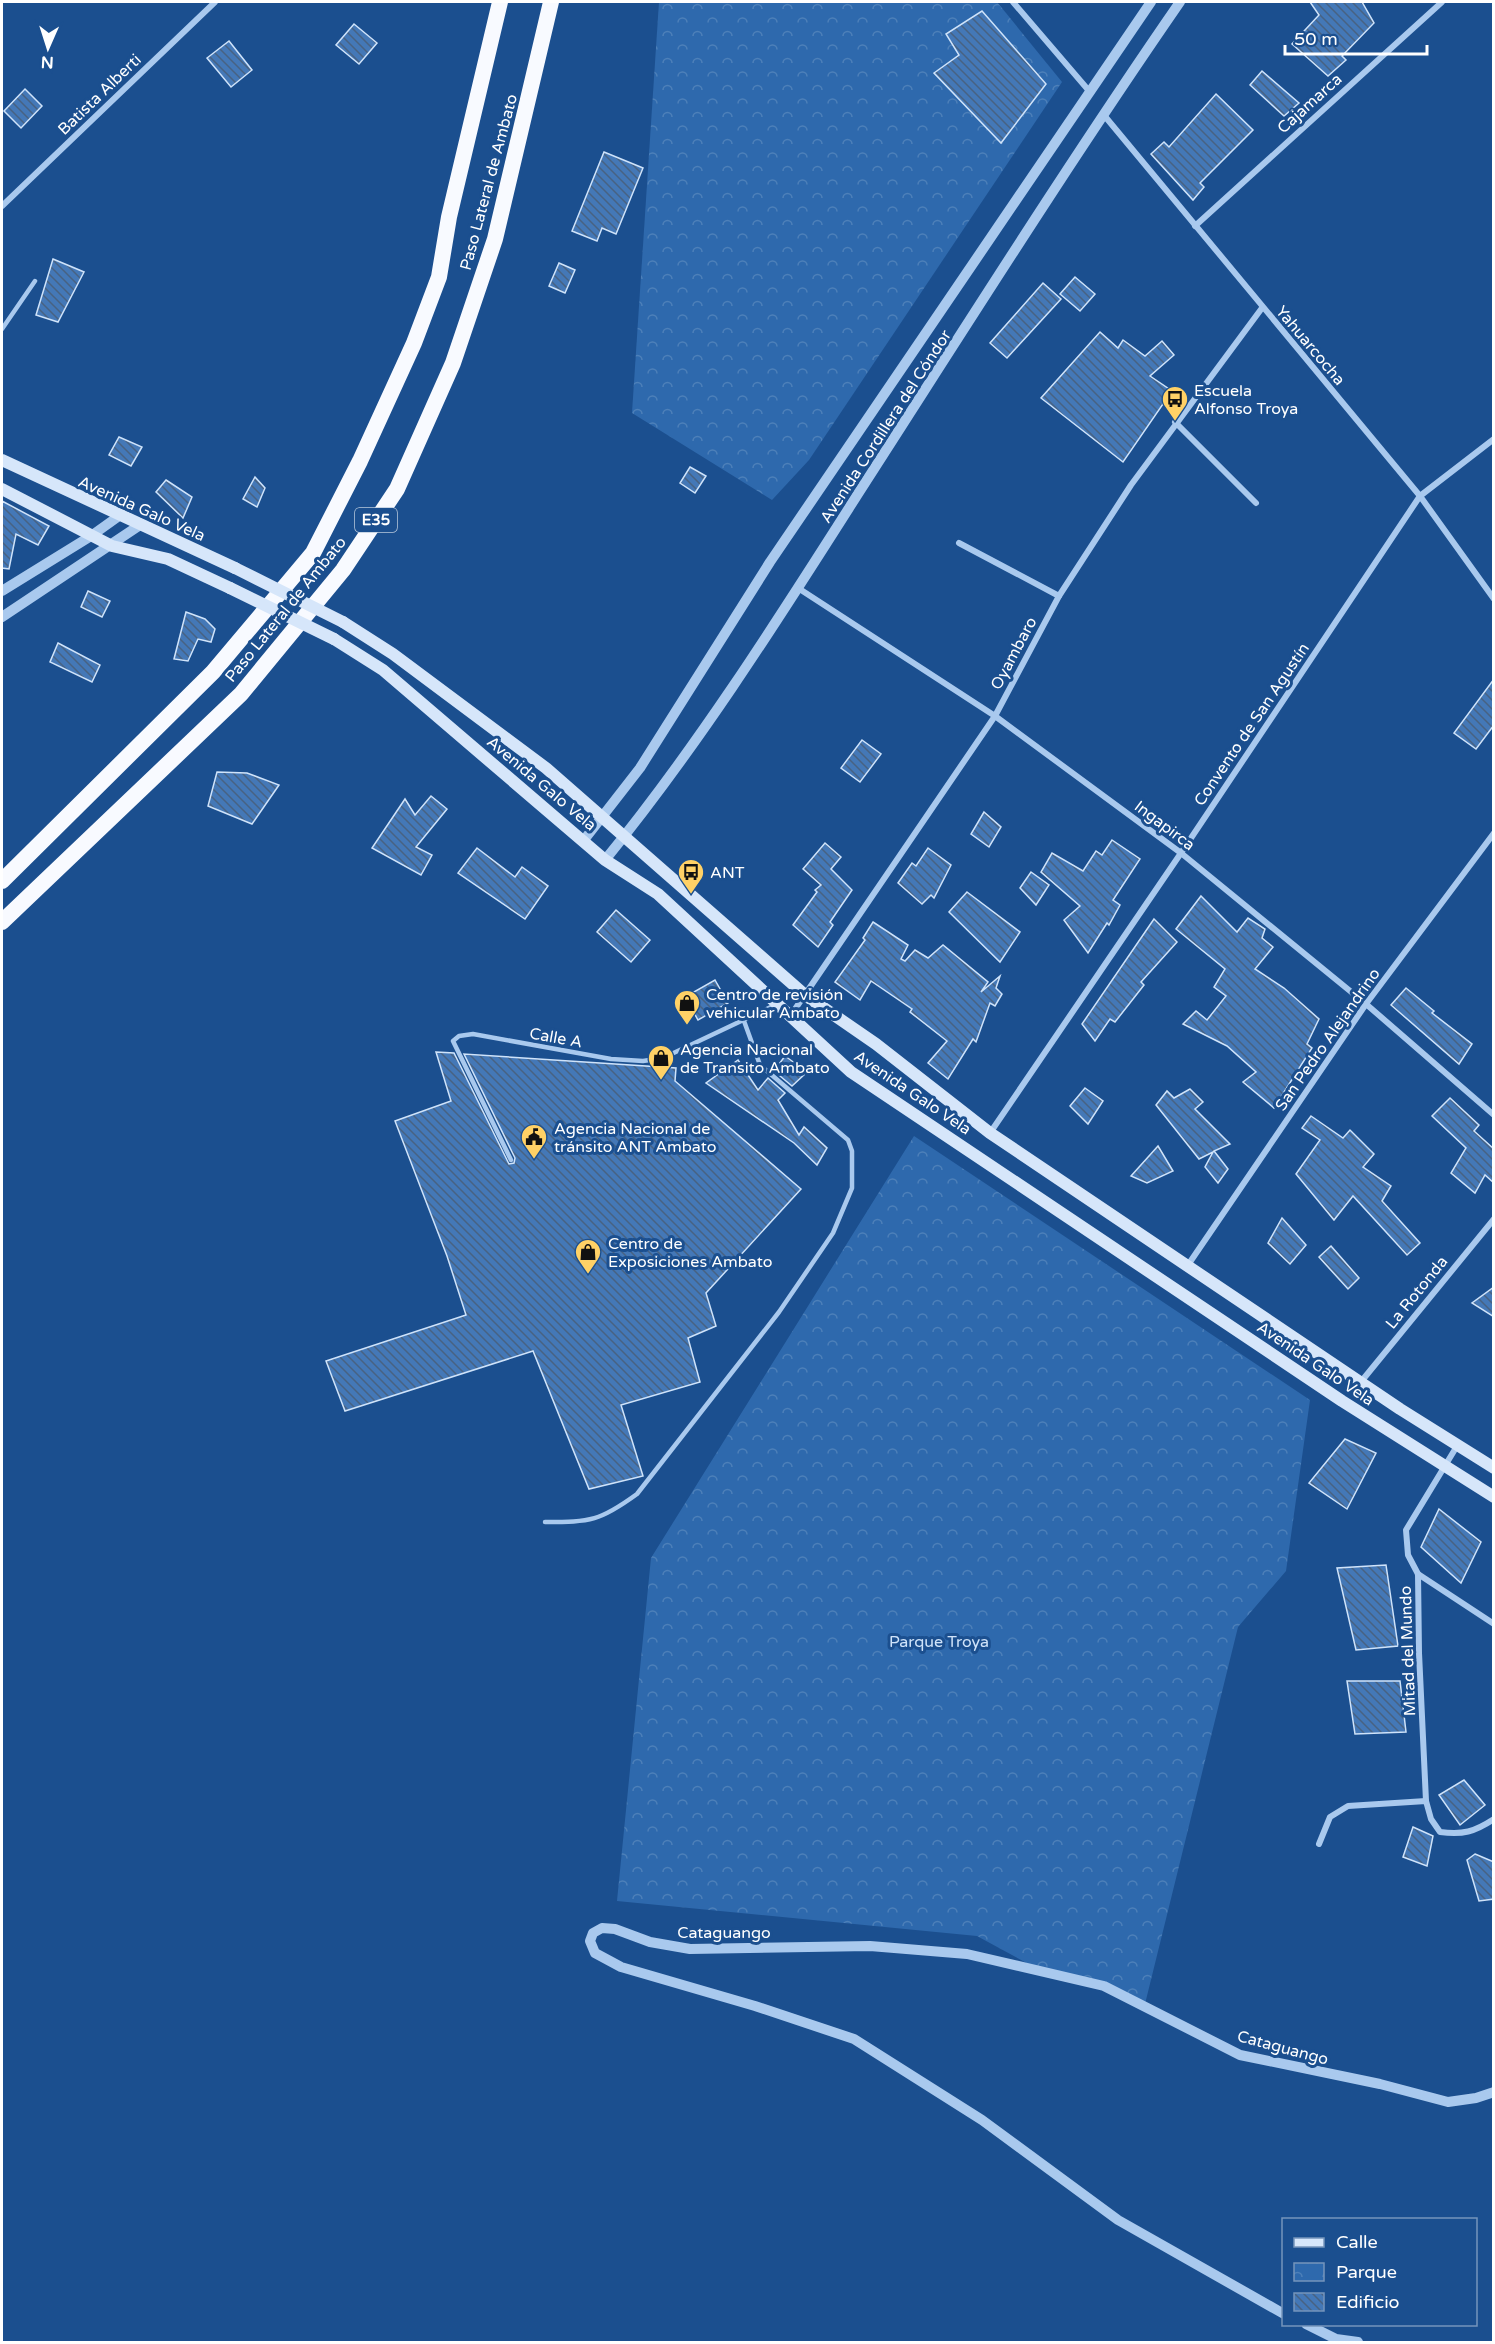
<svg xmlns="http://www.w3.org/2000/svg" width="1495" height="2344" font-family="'Varela Round',sans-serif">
<defs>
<pattern id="park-crowns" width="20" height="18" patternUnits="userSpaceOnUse" patternTransform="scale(1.5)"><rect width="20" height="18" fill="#2e69ad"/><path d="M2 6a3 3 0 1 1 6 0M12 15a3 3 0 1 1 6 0" fill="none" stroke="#4d80b9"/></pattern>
<pattern id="building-back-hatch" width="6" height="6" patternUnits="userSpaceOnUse" patternTransform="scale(1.5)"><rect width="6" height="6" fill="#4478b7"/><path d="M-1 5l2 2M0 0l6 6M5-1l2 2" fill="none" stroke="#486282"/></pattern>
</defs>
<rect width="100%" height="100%" fill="#1b4f8f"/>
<g fill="url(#park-crowns)">
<polygon points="659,2 997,2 1062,82 809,460 772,500 632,413"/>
<polygon points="914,1136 1310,1400 1286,1571 1238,1627 1144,2008 1104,1986 1043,1972 977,1936 617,1901 651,1558"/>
</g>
<g fill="url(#building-back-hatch)" stroke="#cfe3fa" stroke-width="1.5">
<polygon points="1310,2 1362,2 1374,23 1342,56 1346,60 1328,76 1292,44 1319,15"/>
<polygon points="982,11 1046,84 1001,143 934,73 959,55 946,34"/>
<polygon points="354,24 377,43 359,64 336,45"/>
<polygon points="229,41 252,70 231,87 207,58"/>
<polygon points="1262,71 1299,103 1284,116 1250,85"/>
<polygon points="25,89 42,106 21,128 4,111"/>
<polygon points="1216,94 1253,130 1200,183 1204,187 1193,200 1151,154 1164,142 1169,147"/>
<polygon points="604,152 643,168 616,234 602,228 597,241 572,231"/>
<polygon points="53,259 84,272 58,322 36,315"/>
<polygon points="559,263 575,270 565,293 549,286"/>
<polygon points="1075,277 1095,294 1080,311 1060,294"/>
<polygon points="1043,283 1061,299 1007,358 990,343"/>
<polygon points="1100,332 1118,348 1123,340 1145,356 1162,341 1174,355 1150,376 1172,391 1123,462 1041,398"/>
<polygon points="119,437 142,447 131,466 109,455"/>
<polygon points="690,467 706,476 695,493 680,483"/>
<polygon points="255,477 265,488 257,507 243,499"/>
<polygon points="166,480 192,497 183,518 156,492"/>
<polygon points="2,501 49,526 38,545 16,534 9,569 2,568"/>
<polygon points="88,591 110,601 102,617 81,607"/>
<polygon points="186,612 205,619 215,629 211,642 198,639 188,661 174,659"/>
<polygon points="58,643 100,665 92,682 50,662"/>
<polygon points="1494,679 1494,725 1476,749 1454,733"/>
<polygon points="862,740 881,754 860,782 841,768"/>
<polygon points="217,772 247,773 279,785 252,824 208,806"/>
<polygon points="431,796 447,809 416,847 432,855 421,875 372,848 405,799 415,815"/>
<polygon points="984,812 1001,827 989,847 971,834"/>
<polygon points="1112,840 1140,859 1113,900 1120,905 1109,925 1107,923 1088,953 1064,920 1080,906 1041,872 1052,853 1083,871 1096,851 1102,855"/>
<polygon points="825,843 841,857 831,869 852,890 830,922 833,925 818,947 793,925 817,892 815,890 821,885 803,869"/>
<polygon points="477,848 515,877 522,867 548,886 525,919 458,873"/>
<polygon points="928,848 951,865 934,898 931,895 922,904 898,883 912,863 916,866"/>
<polygon points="1031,872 1049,885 1036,905 1020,888"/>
<polygon points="967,892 1020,932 1000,962 949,912"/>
<polygon points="1201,896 1237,932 1248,918 1265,929 1262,938 1273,947 1255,969 1284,988 1319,1019 1307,1044 1312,1048 1274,1108 1243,1082 1256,1072 1227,1046 1183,1024 1196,1011 1207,1020 1226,996 1214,987 1225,969 1176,929"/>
<polygon points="616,910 650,940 631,962 597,932"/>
<polygon points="1154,919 1177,942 1141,982 1144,985 1115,1022 1110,1019 1095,1041 1082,1024"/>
<polygon points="873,922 908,945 901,959 905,961 915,950 928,958 943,945 988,982 981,992 1000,976 996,988 1002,994 995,1006 990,1003 976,1042 973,1039 948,1079 928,1063 947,1041 910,1012 912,1009 871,981 860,1000 835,982 865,940 863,938"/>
<polygon points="715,980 728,1003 698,1020 685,997"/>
<polygon points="1406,988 1434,1011 1432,1013 1472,1044 1459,1064 1391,1005"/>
<polygon points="436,1052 454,1053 509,1164 514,1163 515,1158 464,1054 676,1068 675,1081 801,1189 706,1293 716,1326 688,1338 700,1382 621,1405 643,1476 589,1489 533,1351 345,1411 326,1361 466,1315 447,1256 395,1121 451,1101"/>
<polygon points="785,1056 807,1072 792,1086 774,1071"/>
<polygon points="738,1060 758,1090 768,1078 785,1093 778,1100 799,1135 804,1127 827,1148 817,1165 794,1143 706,1083"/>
<polygon points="1085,1088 1103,1101 1088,1124 1070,1106"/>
<polygon points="1190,1089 1203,1102 1195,1109 1230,1144 1214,1151 1228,1169 1218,1183 1205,1167 1213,1152 1199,1159 1156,1105 1167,1091 1174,1098"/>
<polygon points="1450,1098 1479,1125 1474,1131 1494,1149 1494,1183 1485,1175 1475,1193 1451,1173 1466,1148 1432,1116"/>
<polygon points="1311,1116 1343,1138 1350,1130 1374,1154 1363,1167 1391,1186 1382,1201 1420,1243 1407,1255 1353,1196 1334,1220 1296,1174 1320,1140 1302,1128"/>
<polygon points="1158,1146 1173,1171 1147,1183 1131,1176"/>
<polygon points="1282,1218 1306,1245 1290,1264 1268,1243"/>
<polygon points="1331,1246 1359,1278 1348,1289 1319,1257"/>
<polygon points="1494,1287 1494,1317 1472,1303"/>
<polygon points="1345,1439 1376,1453 1347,1509 1309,1483"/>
<polygon points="1439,1509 1481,1542 1461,1583 1421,1547"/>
<polygon points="1386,1565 1398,1646 1356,1650 1337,1568"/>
<polygon points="1347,1681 1400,1681 1406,1732 1355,1734"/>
<polygon points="1464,1780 1485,1805 1460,1825 1439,1795"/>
<polygon points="1413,1827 1433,1836 1427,1866 1403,1857"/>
<polygon points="1475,1854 1494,1862 1494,1899 1479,1901 1467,1860"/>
</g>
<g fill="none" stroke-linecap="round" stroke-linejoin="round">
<g stroke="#a9c9ee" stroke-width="4.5">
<polyline points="2,329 35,281"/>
<polyline points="511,1160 453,1041 459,1036 473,1034 611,1059 643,1061 663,1058 775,1005"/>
<path d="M545 1522C591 1522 600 1521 637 1494L779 1312 833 1233 852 1188V1151L848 1140 760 1065 744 1021"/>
</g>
<g stroke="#a9c9ee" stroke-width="6">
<polyline points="1013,2 1090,92"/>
<polyline points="1103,114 1420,496 1494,599"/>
<polyline points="2,206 215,2"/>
<polyline points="1195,226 1442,2"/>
<polyline points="1175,422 1256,503"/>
<polyline points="959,543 1059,596"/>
<polyline points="798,588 995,716 1181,853 1366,1004 1494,1115"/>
<polyline points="791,1015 995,716 1059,596 1131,485 1262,308"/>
<polyline points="990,1133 1181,853 1420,496 1494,439"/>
<polyline points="1188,1265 1366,1004 1494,833"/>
<polyline points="1360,1383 1494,1219"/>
<polyline points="1418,1574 1494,1624"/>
<polyline points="1426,1801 1419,1653 1418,1574 1408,1555 1406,1530 1457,1446"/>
<path d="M1319 1844 1330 1817 1348 1806 1426 1801 1431 1819 1440 1832C1463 1835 1474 1832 1494 1819"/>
</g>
<g stroke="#a9c9ee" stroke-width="10">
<polyline points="2,591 91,536 119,516"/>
<polyline points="2,617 140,525"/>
<polyline points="584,840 640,768 770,562 1151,2"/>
<path d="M605 860C698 746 777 621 856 497 963 331 1068 164 1180 2"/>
<polyline points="1284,2314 1118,2220 982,2120 854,2039 755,2006 621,1967 595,1953 590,1941 593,1933 602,1928 615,1929 650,1942 690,1949 870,1946 967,1954 1104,1986 1240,2055 1380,2084 1448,2102 1476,2098 1494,2092"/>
<polyline points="1306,2324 1336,2339 1358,2342"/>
</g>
<g stroke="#d6e6fa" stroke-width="12">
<polyline points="2,460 235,568"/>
<polyline points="2,489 112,546 168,559 230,588"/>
<polyline points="343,622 393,654 546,768 805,995 876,1044 990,1133 1400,1409 1494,1468"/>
<polyline points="334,639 383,670 605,860 658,894 851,1072 1342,1401 1494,1497"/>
</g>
<g stroke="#f8faff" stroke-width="16">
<polyline points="2,881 213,672 313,553 360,461 414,343 439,277 449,217 500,2"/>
<polyline points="2,922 241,694 343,570 397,489 453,363 495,239 551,2"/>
</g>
<g stroke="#d6e6fa" stroke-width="12">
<polyline points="235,568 343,622"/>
<polyline points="230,588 334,639"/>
</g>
</g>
<defs>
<g id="bus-pin" transform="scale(1.35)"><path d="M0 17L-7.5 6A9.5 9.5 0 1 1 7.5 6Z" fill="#ffd166" stroke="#1b4f8f"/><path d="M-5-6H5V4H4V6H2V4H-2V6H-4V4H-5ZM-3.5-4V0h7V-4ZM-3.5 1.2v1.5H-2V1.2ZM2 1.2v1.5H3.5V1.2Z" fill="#111"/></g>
<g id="shop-pin" transform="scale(1.35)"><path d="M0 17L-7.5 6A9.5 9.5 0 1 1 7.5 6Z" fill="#ffd166" stroke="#1b4f8f"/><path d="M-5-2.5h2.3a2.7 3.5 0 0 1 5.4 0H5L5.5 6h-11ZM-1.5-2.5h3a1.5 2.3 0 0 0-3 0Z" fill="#111"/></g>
<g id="civic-pin" transform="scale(1.35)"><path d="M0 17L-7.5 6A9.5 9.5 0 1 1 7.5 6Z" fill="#ffd166" stroke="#1b4f8f"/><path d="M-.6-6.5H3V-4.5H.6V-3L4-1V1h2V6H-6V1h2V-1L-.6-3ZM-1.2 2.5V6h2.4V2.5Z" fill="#111"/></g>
</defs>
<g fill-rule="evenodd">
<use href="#bus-pin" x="1175" y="399"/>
<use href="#bus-pin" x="691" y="872"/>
<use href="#shop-pin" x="687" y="1003"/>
<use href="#shop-pin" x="661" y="1058"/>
<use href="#civic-pin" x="534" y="1137"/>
<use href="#shop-pin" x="588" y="1252"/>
</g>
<g text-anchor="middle" stroke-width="6" stroke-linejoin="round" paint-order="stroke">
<rect fill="#1b4f8f" stroke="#bbcadd" stroke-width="1.5" x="355" y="508" width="42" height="24" rx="4.5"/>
<g font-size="15" font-weight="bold" fill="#fff">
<text x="376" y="525">E35</text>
</g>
<g font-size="16" fill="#fff" stroke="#1b4f8f">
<text transform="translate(99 94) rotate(-44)" y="6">Batista Alberti</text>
<text transform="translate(1309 103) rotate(-42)" y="6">Cajamarca</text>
<text transform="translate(488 182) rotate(-75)" y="6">Paso Lateral de Ambato</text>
<text transform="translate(1311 345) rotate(50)" y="6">Yahuarcocha</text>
<text transform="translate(885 426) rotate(-57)" y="6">Avenida Cordillera del Cóndor</text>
<text transform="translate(142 508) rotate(24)" y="6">Avenida Galo Vela</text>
<text transform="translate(285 609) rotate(-51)" y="6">Paso Lateral de Ambato</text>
<text transform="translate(1013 653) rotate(-62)" y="6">Oyambaro</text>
<text transform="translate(1251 724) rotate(-56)" y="6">Convento de San Agustín</text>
<text transform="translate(542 783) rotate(40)" y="6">Avenida Galo Vela</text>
<text transform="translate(1165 825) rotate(37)" y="6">Ingapirca</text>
<text transform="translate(556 1037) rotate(10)" y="6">Calle A</text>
<text transform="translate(1327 1039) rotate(-55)" y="6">San Pedro Alejandrino</text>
<text transform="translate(913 1092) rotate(34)" y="6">Avenida Galo Vela</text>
<text transform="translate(1416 1292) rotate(-51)" y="6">La Rotonda</text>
<text transform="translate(1316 1363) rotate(34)" y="6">Avenida Galo Vela</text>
<text transform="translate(1407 1651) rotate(-92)" y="6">Mitad del Mundo</text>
<text x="724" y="1938">Cataguango</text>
<text transform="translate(1283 2047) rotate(15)" y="6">Cataguango</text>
</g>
<g font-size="16" fill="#fff" stroke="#1b4f8f" text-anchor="start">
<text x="1194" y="396">Escuela<tspan x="1194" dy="18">Alfonso Troya</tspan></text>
<text x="710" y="878">ANT</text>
<text x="706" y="1000">Centro de revisión<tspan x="706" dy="18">vehicular Ambato</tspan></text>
<text x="680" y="1055">Agencia Nacional<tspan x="680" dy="18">de Transito Ambato</tspan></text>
<text x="554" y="1134">Agencia Nacional de<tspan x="554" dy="18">tránsito ANT Ambato</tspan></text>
<text x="608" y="1249">Centro de<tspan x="608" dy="18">Exposiciones Ambato</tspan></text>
</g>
<g font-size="16" fill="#cfe3fa" stroke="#1b4f8f">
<text x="939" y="1647">Parque Troya</text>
</g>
</g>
<rect width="1495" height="2344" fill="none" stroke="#ffffff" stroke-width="6"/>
<rect x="1282" y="2218" width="195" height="108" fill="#1b4f8f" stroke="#7695bc" stroke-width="1.5"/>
<rect x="1294" y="2238" width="30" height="9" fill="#d6e6fa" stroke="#7695bc" stroke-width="1.5"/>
<text x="1336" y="2248" font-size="18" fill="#ffffff">Calle</text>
<rect x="1294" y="2263" width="30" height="18" fill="url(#park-crowns)" stroke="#7695bc" stroke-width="1.5"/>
<text x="1336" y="2278" font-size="18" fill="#ffffff">Parque</text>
<rect x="1294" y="2293" width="30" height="18" fill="url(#building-back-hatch)" stroke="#7695bc" stroke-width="1.5"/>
<text x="1336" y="2308" font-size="18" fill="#ffffff">Edificio</text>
<g transform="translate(48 48) rotate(183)" stroke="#1b4f8f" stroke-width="4.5" paint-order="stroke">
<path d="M0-4.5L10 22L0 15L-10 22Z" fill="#ffffff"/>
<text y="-9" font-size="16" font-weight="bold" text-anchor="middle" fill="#ffffff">N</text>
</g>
<path d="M1285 45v9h142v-9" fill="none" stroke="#ffffff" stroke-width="3"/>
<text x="1294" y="45" font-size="18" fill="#ffffff" stroke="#1b4f8f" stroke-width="4.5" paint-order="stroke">50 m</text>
</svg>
